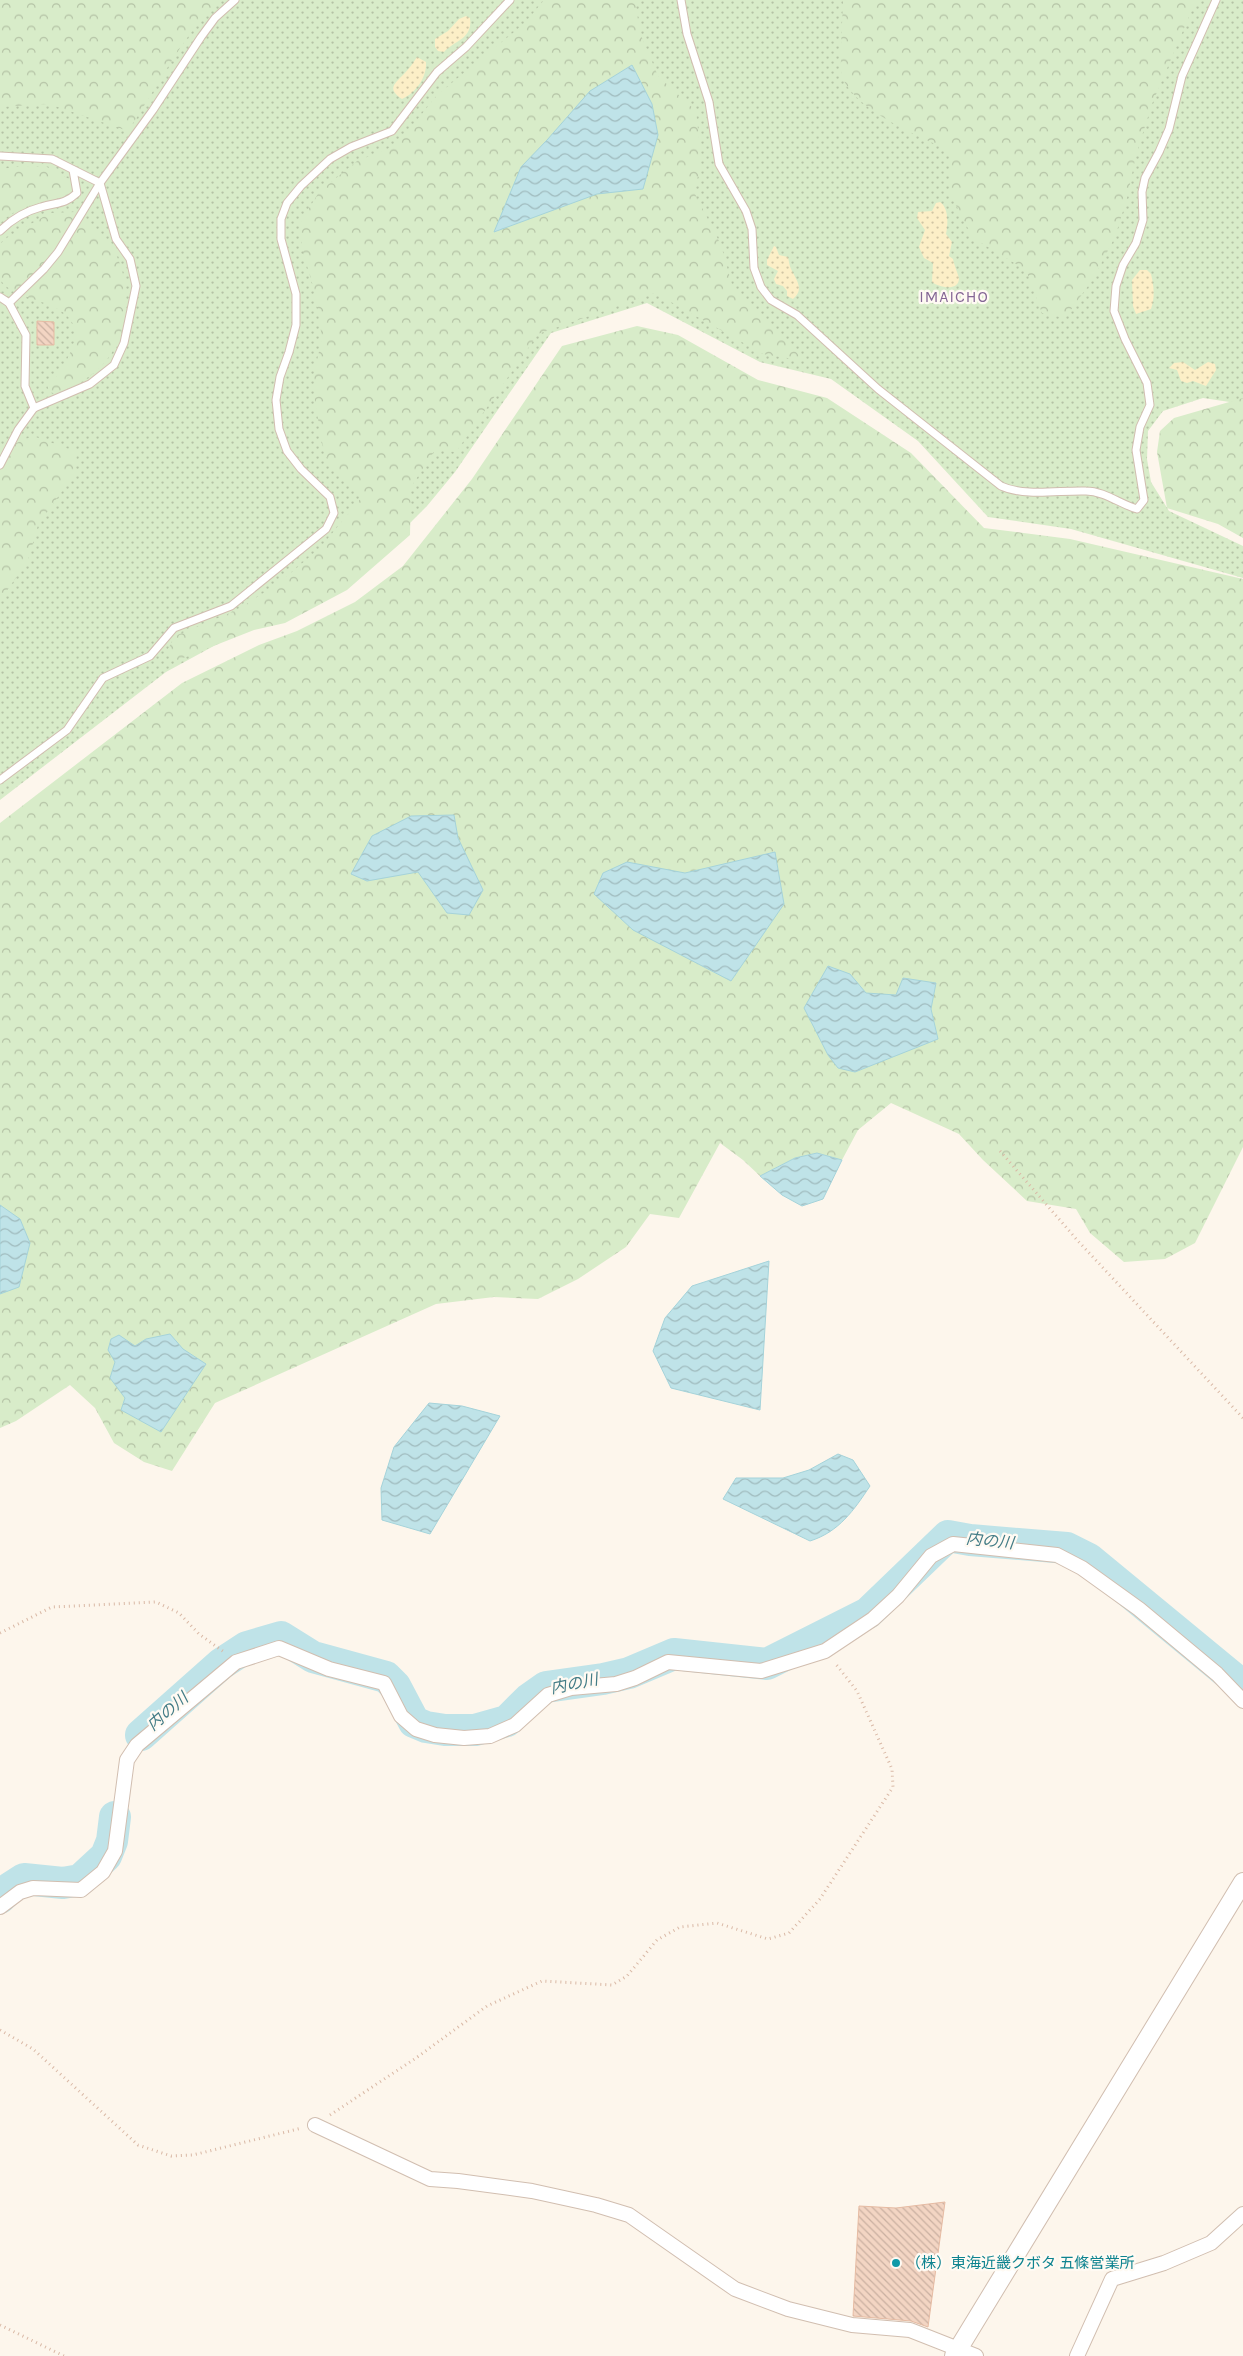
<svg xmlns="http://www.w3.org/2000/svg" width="1243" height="2356" font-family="Karla,'Noto Sans JP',sans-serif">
<defs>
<pattern id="green-dots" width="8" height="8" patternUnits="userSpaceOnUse" patternTransform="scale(1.25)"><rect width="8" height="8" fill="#d8ecc9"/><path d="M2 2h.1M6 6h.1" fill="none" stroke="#b4c2a5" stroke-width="1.8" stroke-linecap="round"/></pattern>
<pattern id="forest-crowns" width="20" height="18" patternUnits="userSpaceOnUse" patternTransform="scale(1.25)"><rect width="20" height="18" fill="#d8ecc9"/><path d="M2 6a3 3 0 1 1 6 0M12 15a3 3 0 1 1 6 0" fill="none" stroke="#b4c2a5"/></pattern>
<pattern id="sand-dots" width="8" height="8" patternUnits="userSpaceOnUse" patternTransform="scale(1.25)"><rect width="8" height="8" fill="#fcefc7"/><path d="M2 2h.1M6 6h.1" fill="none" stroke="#d1c5a4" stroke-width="1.8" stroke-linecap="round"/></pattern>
<pattern id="water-waves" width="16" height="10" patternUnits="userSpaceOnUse" patternTransform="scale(1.25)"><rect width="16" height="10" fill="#bfe3e8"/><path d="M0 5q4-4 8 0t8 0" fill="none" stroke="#a0bbbe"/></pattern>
<pattern id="building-back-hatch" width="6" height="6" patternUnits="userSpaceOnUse" patternTransform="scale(1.25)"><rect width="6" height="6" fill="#f3d5c3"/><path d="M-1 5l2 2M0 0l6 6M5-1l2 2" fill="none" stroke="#cab0a1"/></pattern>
</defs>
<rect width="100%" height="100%" fill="#fdf6ec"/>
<polygon fill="url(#green-dots)" points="0,0 1243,0 1243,404 1203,398 1163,411 1148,431 1147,459 1151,482 1169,511 1243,546 1243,578 1071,529 988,517 918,441 831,379 760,362 647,303 551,333 455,472 427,506 375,558 166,672 0,800"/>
<g fill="url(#forest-crowns)">
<path d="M0 0H219C182 36 157 88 128 131L49 104 0 107Z"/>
<polygon points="544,0 635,0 640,33 658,76 696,111 701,156 695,194 721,245 732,285 805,361 763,354 655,293 538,334 456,452 435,450 411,487 410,535 347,590 285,623 254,630 178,660 171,656 168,649 175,636 237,610 279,583 320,548 362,497 340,478 324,453 315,402 314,374 322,338 315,293 303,252 299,225 319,192 357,161 397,145 437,95 525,23"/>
<path d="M843 0H1196L1152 104 1136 155 1127 198 1115 237 1093 279 1065 318 1042 313 1026 270 973 238 950 194 951 151C920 137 856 111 842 77 839 67 843 13 843 0Z"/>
<path d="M25 166 47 167 69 179V196C43 202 20 204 0 223V169Z"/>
<path d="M75 212C85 221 101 231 109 242 138 286 131 352 84 380 75 386 66 389 57 394L49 392 47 384C62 375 63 367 71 351 93 299 18 305 2 282 0 274 0 254 0 244L8 237 50 213Z"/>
<polygon points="637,326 678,335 758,380 827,398 911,453 984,528 1070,539 1243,579 1243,1147 1195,1243 1165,1259 1124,1262 1090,1233 1076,1209 1027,1201 983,1160 959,1134 891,1103 858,1130 842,1160 817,1153 795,1158 760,1176 743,1160 720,1143 679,1218 650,1214 626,1247 578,1279 538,1299 494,1297 436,1304 215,1403 172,1471 144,1462 114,1443 95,1408 70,1385 16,1421 0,1428 0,823 182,683 259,645 297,631 355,602 403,566 472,479 562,346"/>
<polygon points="1243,398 1243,538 1218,524 1167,508 1157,452 1160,431 1174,418"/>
<polygon points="33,436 77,452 75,473 38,525 28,560 4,595 0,597 0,450"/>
</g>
<g fill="url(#sand-dots)">
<path d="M466 16 470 18C473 39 455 40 444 52L438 51 435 47V39L448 31 459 19Z"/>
<path d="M417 57 426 62C427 77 416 93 402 99 387 89 394 84 404 74 409 69 413 63 417 57Z"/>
<path d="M940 202C949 208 948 224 946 234L952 242 949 256 953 259C954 265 959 276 959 279 958 292 938 287 932 282L933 263 924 258 919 247 925 230 917 218 918 212 932 211 936 203Z"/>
<path d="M774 246 776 247 779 255 788 257C789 261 789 265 791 269 796 280 805 289 793 299L787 296V291L783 286 776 284 774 279 778 271 767 265V260Z"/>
<path d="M1140 270H1147L1151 274C1154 286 1155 298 1151 309L1136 314 1133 306 1132 280Z"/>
<polygon points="1183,362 1195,370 1208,362 1215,364 1216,370 1206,386 1193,381 1187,383 1181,381 1177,370 1169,368 1174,363"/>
</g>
<g fill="url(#water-waves)" stroke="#a5d3da">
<polygon points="632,65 652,104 658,135 643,189 597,194 494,232 521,167 547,140 590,91"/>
<polygon points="454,815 458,838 483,890 469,915 447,913 418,872 367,881 351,874 372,836 411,816"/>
<polygon points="775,852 784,904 731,981 633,930 594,894 603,873 627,862 685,873"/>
<polygon points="828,966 850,974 866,993 896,995 903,978 936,983 931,1009 938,1039 855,1072 838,1068 828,1055 804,1008"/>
<polygon points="817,1153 842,1160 823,1199 802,1206 782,1195 760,1176 795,1158"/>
<polygon points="0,1205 20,1219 30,1243 19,1287 0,1294"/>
<polygon points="769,1261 760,1410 671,1388 653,1351 665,1318 692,1286"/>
<polygon points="170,1334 183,1349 206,1364 161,1432 121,1410 125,1398 110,1378 115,1362 108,1350 111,1339 119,1335 135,1346 146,1339"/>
<polygon points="429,1403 462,1406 500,1416 430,1534 382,1520 381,1488 394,1447"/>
<path d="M838 1454 853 1460 870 1486C854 1510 839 1532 810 1541L723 1499 736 1478H783L809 1470Z"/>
</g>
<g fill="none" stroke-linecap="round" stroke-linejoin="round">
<g stroke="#bfe3e8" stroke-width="32">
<polyline points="141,1735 221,1664 247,1647 281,1637 313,1657 386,1677 395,1686 414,1722 426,1727 445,1730 475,1730 507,1721 529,1699 546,1687 603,1679 629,1673 674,1654 767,1664 868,1613 948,1536 970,1540 1067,1548 1089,1559 1243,1686"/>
<polyline points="0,1898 10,1888 24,1879 63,1883 80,1880 106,1856 112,1841 115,1817"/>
</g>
</g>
<g fill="url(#building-back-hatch)" stroke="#e6bba3">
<polygon points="37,321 54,322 54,345 37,345"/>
<polygon points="945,2202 928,2327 911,2321 853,2316 859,2206 896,2208"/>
</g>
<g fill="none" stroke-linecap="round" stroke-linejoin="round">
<g stroke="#d1beb0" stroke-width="9">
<g id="service">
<path d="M681 0 687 34 709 102 719 164 746 211 752 229 754 268 761 287 771 300 797 315 878 389 1001 486C1025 497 1060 490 1086 491 1104 491 1120 504 1137 509L1144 500 1136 450 1140 427 1150 405 1147 383 1125 339 1114 311 1116 286 1123 265 1136 243 1143 220 1142 192 1145 178 1159 152 1169 129 1182 76 1216 0"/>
<polyline points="0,156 52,159 100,183 116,239 130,259 136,286 124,343 114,365 90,384 34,408 18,430 0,465"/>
<path d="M0 231C11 220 26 211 41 207 57 202 64 205 77 193L73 170"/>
<polyline points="0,297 9,303 26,335 25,386 34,408"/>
<polyline points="9,303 44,269 58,252 100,183 153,110 201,37 215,18 235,0"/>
<polyline points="0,780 67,730 103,678 150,656 174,628 231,606 326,529 334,513 330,497 301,469 287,451 279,429 276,400 280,377 289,352 296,325 296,294 281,239 281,219 287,203 301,186 330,159 351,147 392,131 437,72 466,47 510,0"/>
</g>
</g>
<g stroke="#d1beb0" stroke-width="16">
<g id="minor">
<polyline points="0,1907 20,1892 33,1888 81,1890 103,1872 115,1851 127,1760 137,1745 236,1662 279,1648 329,1669 384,1683 401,1716 416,1729 435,1735 464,1738 490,1736 515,1725 548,1695 571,1688 616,1684 635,1678 668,1662 761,1671 825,1651 873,1619 898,1596 931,1556 953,1544 1057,1555 1082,1568 1139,1609 1217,1674 1243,1701"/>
<polyline points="315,2125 430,2179 458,2181 532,2191 596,2205 629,2215 735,2289 788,2309 852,2325 910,2330 976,2356"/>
<polyline points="1077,2356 1112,2279 1164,2263 1211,2243 1243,2214"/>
</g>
</g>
<g stroke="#d1beb0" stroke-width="20">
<polyline id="tertiary" points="954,2356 1243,1882"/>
</g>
<g stroke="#d9b8a5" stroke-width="3" stroke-dasharray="1 4" stroke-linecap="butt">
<polyline points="1000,1151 1078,1241 1243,1418"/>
<polyline points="0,1633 52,1607 156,1602 179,1613 199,1634 224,1652"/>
<polyline points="0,2030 33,2049 138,2145 171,2156 193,2155 302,2128"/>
<polyline points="330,2115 416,2058 487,2006 542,1981 612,1985 627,1976 657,1940 680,1927 717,1923 768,1939 789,1933 820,1899 893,1787 892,1769 857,1691 835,1663"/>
<polyline points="0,2325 64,2356"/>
</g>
<use href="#service" stroke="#fff" stroke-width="7"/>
<use href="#minor" stroke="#fff" stroke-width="14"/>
<use href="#tertiary" stroke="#fff" stroke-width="18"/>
</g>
<circle fill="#0f9aa8" stroke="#fffaf3" stroke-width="2" cx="896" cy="2263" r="5"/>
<g text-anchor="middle" stroke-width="4.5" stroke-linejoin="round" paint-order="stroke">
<g font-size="15" fill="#0d838f" stroke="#fffaf3" text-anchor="start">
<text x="906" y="2268">（株）東海近畿クボタ 五條営業所</text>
</g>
<g font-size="16" letter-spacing="1" fill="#846695" stroke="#fffaf3">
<text x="954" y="302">IMAICHO</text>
</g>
<g font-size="16" font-style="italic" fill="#437c86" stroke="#fffaf3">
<text transform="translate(990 1540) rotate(6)" y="6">内の川</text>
<text transform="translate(574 1683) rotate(-11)" y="6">内の川</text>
<text transform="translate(167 1711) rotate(-41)" y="6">内の川</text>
</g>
</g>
</svg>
